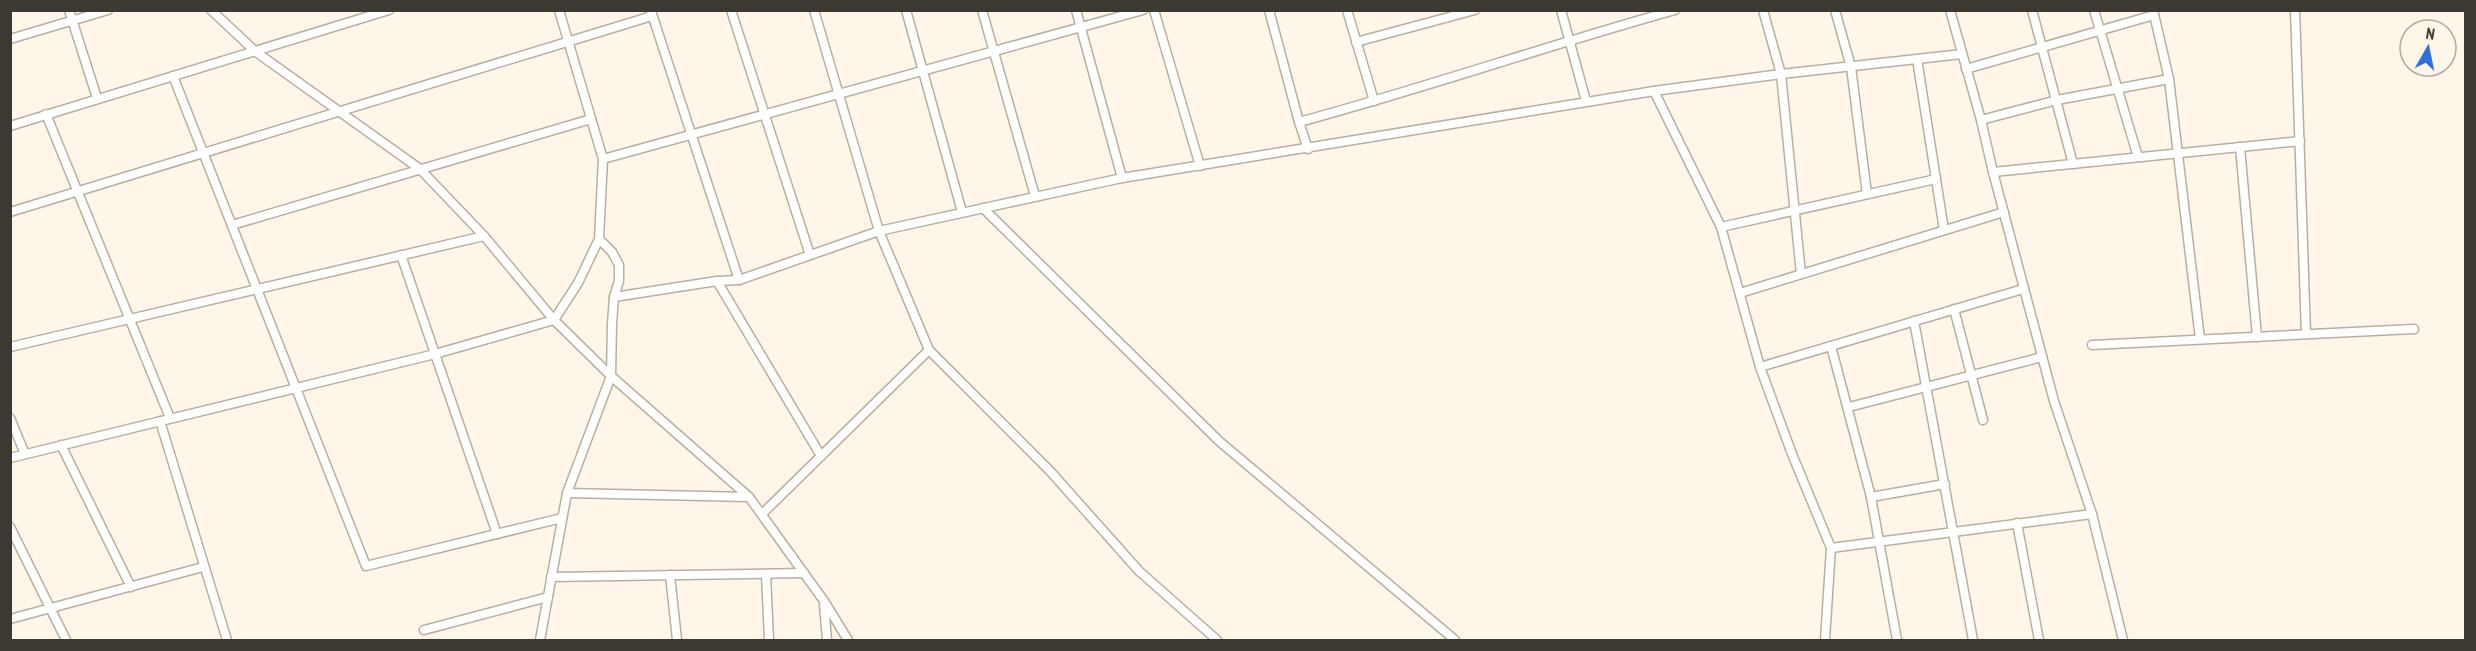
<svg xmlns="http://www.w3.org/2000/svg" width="2476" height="651" font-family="'PT Sans Narrow',sans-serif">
<rect width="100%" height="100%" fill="#fef6e9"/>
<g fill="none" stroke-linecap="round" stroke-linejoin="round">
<g stroke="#b9afa0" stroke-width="11">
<g id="street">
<polyline points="69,10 97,98"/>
<polyline points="211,10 256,52 420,169 484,236 554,320 611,376 749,497 824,601 848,640"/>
<polyline points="731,10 810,255"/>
<polyline points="814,10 879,231 929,350 1050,471 1139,571 1217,640"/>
<polyline points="906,10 962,212"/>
<polyline points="982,10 1035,196"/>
<polyline points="1076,10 1122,178"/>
<polyline points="1154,10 1200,166"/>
<polyline points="1269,10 1299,122 1308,149"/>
<polyline points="1347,10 1374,101"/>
<polyline points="1561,10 1586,101"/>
<polyline points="1763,10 1781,74 1801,274"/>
<polyline points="1835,10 1851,67 1867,194"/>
<polyline points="1950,10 1981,120 1993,172 2054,401 2092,514 2123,640"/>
<polyline points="2032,10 2073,164"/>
<polyline points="2094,10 2138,157"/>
<polyline points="2153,10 2169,79 2200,339"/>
<polyline points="2295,10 2306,334"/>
<polyline points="651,11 739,280"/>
<polyline points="10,39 108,10"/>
<polyline points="1356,42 1475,10"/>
<polyline points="1917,59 1944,230"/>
<polyline points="1966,69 2154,15"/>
<polyline points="173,76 366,566 562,518"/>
<polyline points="1654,91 1721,227 1760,367 1792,454 1831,548 1825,640"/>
<polyline points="46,114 170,418"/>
<polyline points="1981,120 2057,100 2169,79"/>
<path d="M1299 122C1425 88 1549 45 1675 10"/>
<polyline points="10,126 389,10"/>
<polyline points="2240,147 2257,337"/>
<polyline points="603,159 1143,10"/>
<polyline points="1993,172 2300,141"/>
<polyline points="983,208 1219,441 1455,640"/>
<polyline points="10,212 652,16"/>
<polyline points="232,225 591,119"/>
<polyline points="1721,227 1936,179"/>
<polyline points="401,255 497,534"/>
<polyline points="717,281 821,456"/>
<polyline points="1740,293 2004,212"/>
<polyline points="614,297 717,281 739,280 879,231 1122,178 1654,91 1781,74 1962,54"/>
<polyline points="1954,309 1983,420"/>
<polyline points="1914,321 1973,640"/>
<polyline points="2092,345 2414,329"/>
<polyline points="1831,346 1871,497 1897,640"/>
<polyline points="10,347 484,236"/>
<polyline points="1760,367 2023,289"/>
<polyline points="1849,407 2042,357"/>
<polyline points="10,418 25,454"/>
<polyline points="160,421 227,640"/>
<polyline points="61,445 131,587"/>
<polyline points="10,458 435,354 554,320 578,283 599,239"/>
<polyline points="567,493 749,497"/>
<polyline points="1871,497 1945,484"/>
<polyline points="762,514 929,350"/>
<polyline points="2017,523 2039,640"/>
<polyline points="10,527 66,640"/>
<polyline points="1831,548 2092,514"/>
<polyline points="766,574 769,640"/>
<polyline points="670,575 677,640"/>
<polyline points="551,577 804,573"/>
<polyline points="824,605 827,640"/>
<polyline points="10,619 203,567"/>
<polyline points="424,630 548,597"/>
<polyline points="540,640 567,493 611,376 612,324 614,297 619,281 619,265 612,252 599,239 603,159 559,10"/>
</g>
</g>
<use href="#street" stroke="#fff" stroke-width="8"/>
</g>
<rect width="2476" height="651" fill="none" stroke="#3c3832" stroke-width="24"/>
<g transform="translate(2428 48) rotate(9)"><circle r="28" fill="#fef6e9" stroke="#b0aaa0" stroke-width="1.5"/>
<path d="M0-4.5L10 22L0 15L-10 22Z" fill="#2f70de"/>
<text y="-9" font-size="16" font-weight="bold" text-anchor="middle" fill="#3c3832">N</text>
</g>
</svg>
